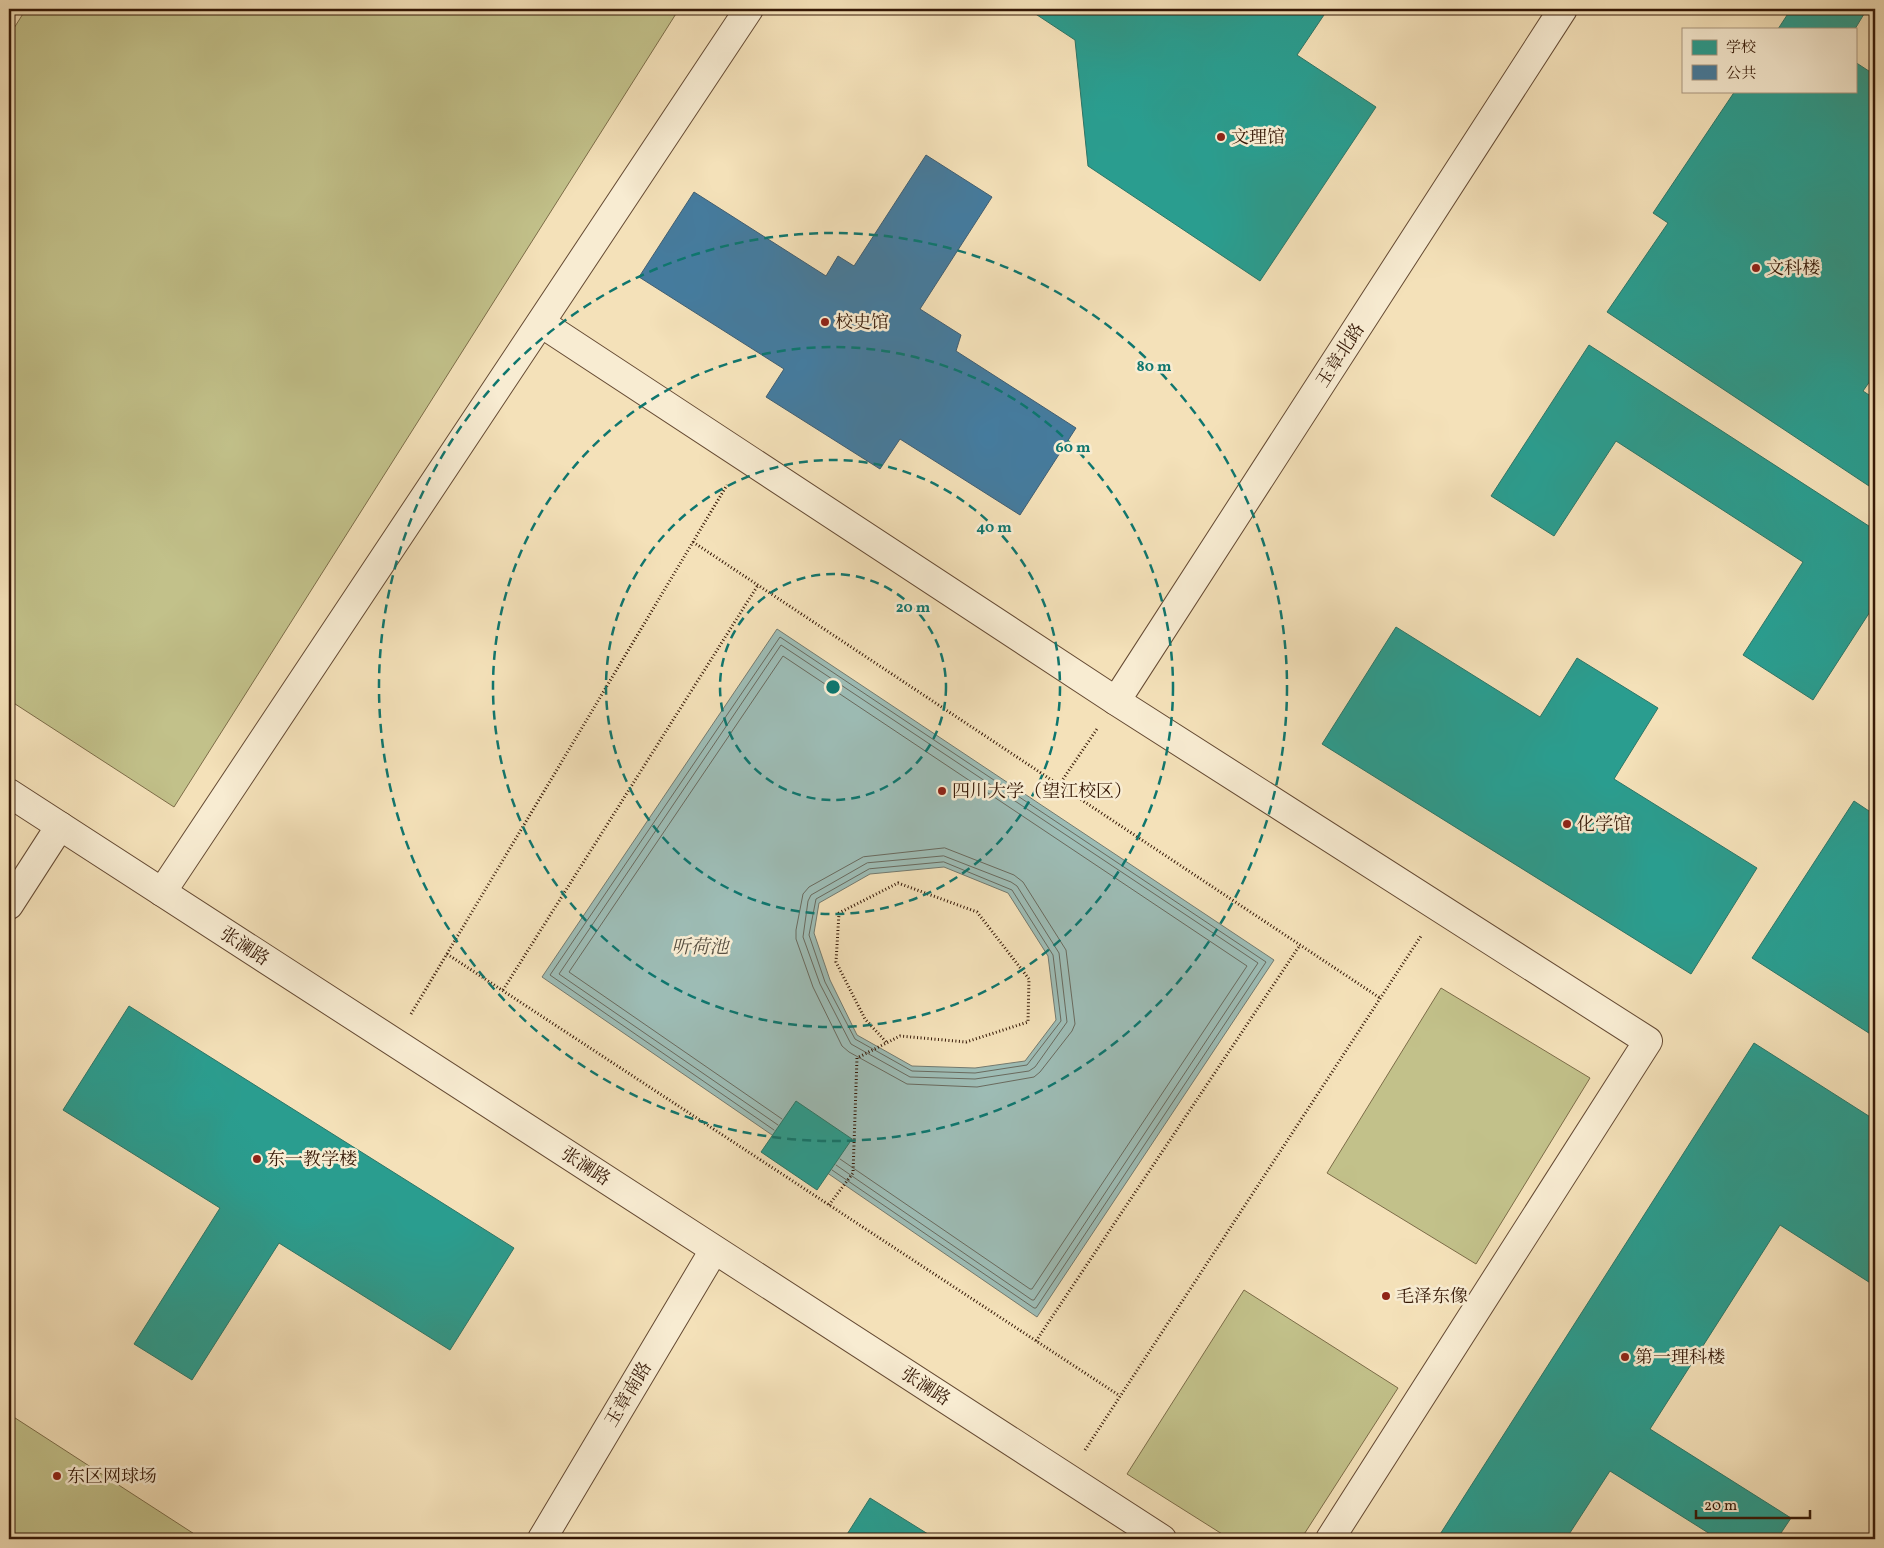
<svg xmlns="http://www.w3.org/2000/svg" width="1884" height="1548" font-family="Vollkorn,'Noto Serif SC',serif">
<rect width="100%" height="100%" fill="#f4e1b9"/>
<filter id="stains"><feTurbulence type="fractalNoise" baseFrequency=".004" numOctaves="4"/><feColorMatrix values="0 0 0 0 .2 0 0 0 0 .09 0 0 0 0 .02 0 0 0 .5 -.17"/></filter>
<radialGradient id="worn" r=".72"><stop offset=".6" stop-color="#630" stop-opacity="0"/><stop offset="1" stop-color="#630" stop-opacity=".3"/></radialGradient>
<g fill="#c2c18a" stroke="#7c6c48">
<polygon points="26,9 679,9 174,807 9,700 9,36"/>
<polygon points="1441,988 1590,1078 1476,1264 1327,1173"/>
<polygon points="1244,1290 1398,1388 1301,1539 1230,1539 1127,1474"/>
<polygon points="9,1414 202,1539 9,1539"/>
</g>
<path fill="#9dbcb5" stroke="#737a6f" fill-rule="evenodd" d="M777 629 1274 960 1037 1317 542 977ZM944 867 1008 893 1048 956 1056 1020 1025 1061 975 1068 912 1066 857 1035 830 980 814 933 819 903 870 874Z"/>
<g fill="#2a9d8f" stroke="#2d7566">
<polygon points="1028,9 1328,9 1297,55 1376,107 1260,281 1088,166 1075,40"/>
<polygon points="1791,9 1867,9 1855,29 1778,29"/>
<polygon points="1855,62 1875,75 1875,374 1863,391 1875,399 1875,490 1607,312 1668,223 1653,213 1735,91 1855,91"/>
<polygon points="1589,345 1875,530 1875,604 1813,700 1743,655 1803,562 1616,441 1554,536 1491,496"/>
<polygon points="1396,627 1540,717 1577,658 1658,708 1614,779 1757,868 1691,974 1322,744"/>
<polygon points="1854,801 1875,815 1875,1037 1752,958"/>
<polygon points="129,1006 514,1248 450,1350 279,1243 192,1380 134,1344 220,1208 63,1110"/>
<polygon points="1754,1043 1875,1120 1875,1286 1780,1225 1650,1429 1791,1518 1777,1539 1718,1539 1610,1471 1566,1539 1437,1539"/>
<polygon points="796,1101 852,1139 817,1190 761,1152"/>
<polygon points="870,1498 936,1539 844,1539"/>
</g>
<polygon fill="#457b9d" stroke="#405d70" points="926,155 992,197 920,309 961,335 956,351 1076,428 1020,515 900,439 880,469 766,397 784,369 639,277 694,192 826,276 838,256 854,266"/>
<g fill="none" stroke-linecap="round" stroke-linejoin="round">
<g stroke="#696a5e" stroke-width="1">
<polygon points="945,848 1014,875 1023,882 1066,950 1075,1024 1072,1031 1040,1072 1034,1077 977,1087 907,1084 849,1052 842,1046 813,987 796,939 796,930 803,894 809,887 863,857"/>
<polygon points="944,856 1011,882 1017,886 1059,953 1067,1022 1035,1067 1029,1071 975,1079 910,1077 851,1044 820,984 803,937 808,901 811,895 867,863"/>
<polygon points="944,862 1012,890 1053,955 1061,1021 1027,1065 975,1073 912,1071 855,1039 825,982 809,935 816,899 869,869"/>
<polyline points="782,1119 569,972 783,656 1247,966 1032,1289 1030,1289 840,1159"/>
<polyline points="778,1125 559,974 781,645 1258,963 1034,1300 1032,1300 836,1165"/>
<polyline points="774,1130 550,975 780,637 1266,962 1036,1308 1034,1308 832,1170"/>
</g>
<g stroke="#654a33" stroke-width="30">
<g id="street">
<polyline points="541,323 1116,701 1648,1041 1330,1539"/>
<polyline points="1116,701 1563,9"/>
<polyline points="9,793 1162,1539"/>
<polyline points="162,892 749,9"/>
<polyline points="9,905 60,826"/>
<polyline points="542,1539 714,1250"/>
</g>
</g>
<g stroke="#351806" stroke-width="3" stroke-dasharray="1 2.5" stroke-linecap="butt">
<polyline points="693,542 1380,998"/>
<polyline points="1059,785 1097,729"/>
<polyline points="447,954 1120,1396"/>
<polyline points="503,990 758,585"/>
<polyline points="411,1014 727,485"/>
<polyline points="829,1205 853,1173 857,1058 900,1036 966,1042 1028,1022 1029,979 977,912 898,883 839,913 836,962 865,1019 887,1043"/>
<polyline points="1036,1341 1300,945"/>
<polyline points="1085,1450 1421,936"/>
</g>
<use href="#street" stroke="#f8ecd2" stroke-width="28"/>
</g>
<g fill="none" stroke="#0f766e" stroke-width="2.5" stroke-dasharray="9 6">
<circle cx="833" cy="687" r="113"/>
<circle cx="833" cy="687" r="227"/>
<circle cx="833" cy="687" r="340"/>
<circle cx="833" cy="687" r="454"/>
</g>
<g fill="#8f2418" stroke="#f8ecd2" stroke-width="2">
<circle cx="1221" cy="137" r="5"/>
<circle cx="1756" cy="268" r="5"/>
<circle cx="825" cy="322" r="5"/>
<circle cx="942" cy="791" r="5"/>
<circle cx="1567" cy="824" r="5"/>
<circle cx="257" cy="1159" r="5"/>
<circle cx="1386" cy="1296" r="5"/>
<circle cx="1625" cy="1357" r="5"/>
<circle cx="57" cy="1476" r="5"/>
</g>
<g text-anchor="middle" stroke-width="5" stroke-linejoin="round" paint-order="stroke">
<g font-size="18" fill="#351806" stroke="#f8ecd2" text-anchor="start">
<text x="1231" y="143">文理馆</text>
<text x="1766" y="274">文科楼</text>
<text x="835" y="328">校史馆</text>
<text x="952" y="797">四川大学（望江校区）</text>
<text x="1577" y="830">化学馆</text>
<text x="267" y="1165">东一教学楼</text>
<text x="1396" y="1302">毛泽东像</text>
<text x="1635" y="1363">第一理科楼</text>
<text x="67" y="1482">东区网球场</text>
</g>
<g font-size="18" fill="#351806" stroke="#f8ecd2">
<text transform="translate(1340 355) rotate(-57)" y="6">玉章北路</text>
<text transform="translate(245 946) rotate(33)" y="6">张澜路</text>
<text transform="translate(586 1166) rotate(33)" y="6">张澜路</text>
<text transform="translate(926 1386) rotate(33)" y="6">张澜路</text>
<text transform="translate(628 1394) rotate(-59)" y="6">玉章南路</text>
</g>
<g font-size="19" font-style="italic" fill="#595143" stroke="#f8ecd2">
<text x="700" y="953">听荷池</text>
</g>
</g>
<circle cx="833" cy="687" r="8" fill="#0f766e" stroke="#f8ecd2" stroke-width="2.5"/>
<g font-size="15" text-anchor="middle" font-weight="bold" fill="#0f766e" stroke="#f8ecd2" stroke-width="5" stroke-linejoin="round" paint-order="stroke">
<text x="1154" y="371">80 m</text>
<text x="1073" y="452">60 m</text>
<text x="994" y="532">40 m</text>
<text x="913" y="612">20 m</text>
</g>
<rect width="1884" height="1548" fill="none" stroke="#f4e1b9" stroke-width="30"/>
<rect x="10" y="10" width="1864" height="1528" fill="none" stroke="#351806" stroke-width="2.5"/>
<rect x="15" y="15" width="1854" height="1518" fill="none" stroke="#351806"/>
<rect x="1682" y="28" width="175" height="65" fill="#f8ecd2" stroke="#aa9780"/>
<rect x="1692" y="40" width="25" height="15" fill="#2a9d8f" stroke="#aa9780"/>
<text x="1726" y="52" font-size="15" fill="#351806">学校</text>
<rect x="1692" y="65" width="25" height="15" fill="#457b9d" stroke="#aa9780"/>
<text x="1726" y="78" font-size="15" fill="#351806">公共</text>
<path d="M1696 1510v8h114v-8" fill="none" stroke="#351806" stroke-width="2.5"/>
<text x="1704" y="1510" font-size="15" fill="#351806" stroke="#f8ecd2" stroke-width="4" paint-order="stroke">20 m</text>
<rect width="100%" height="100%" filter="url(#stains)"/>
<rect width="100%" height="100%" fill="url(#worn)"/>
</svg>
